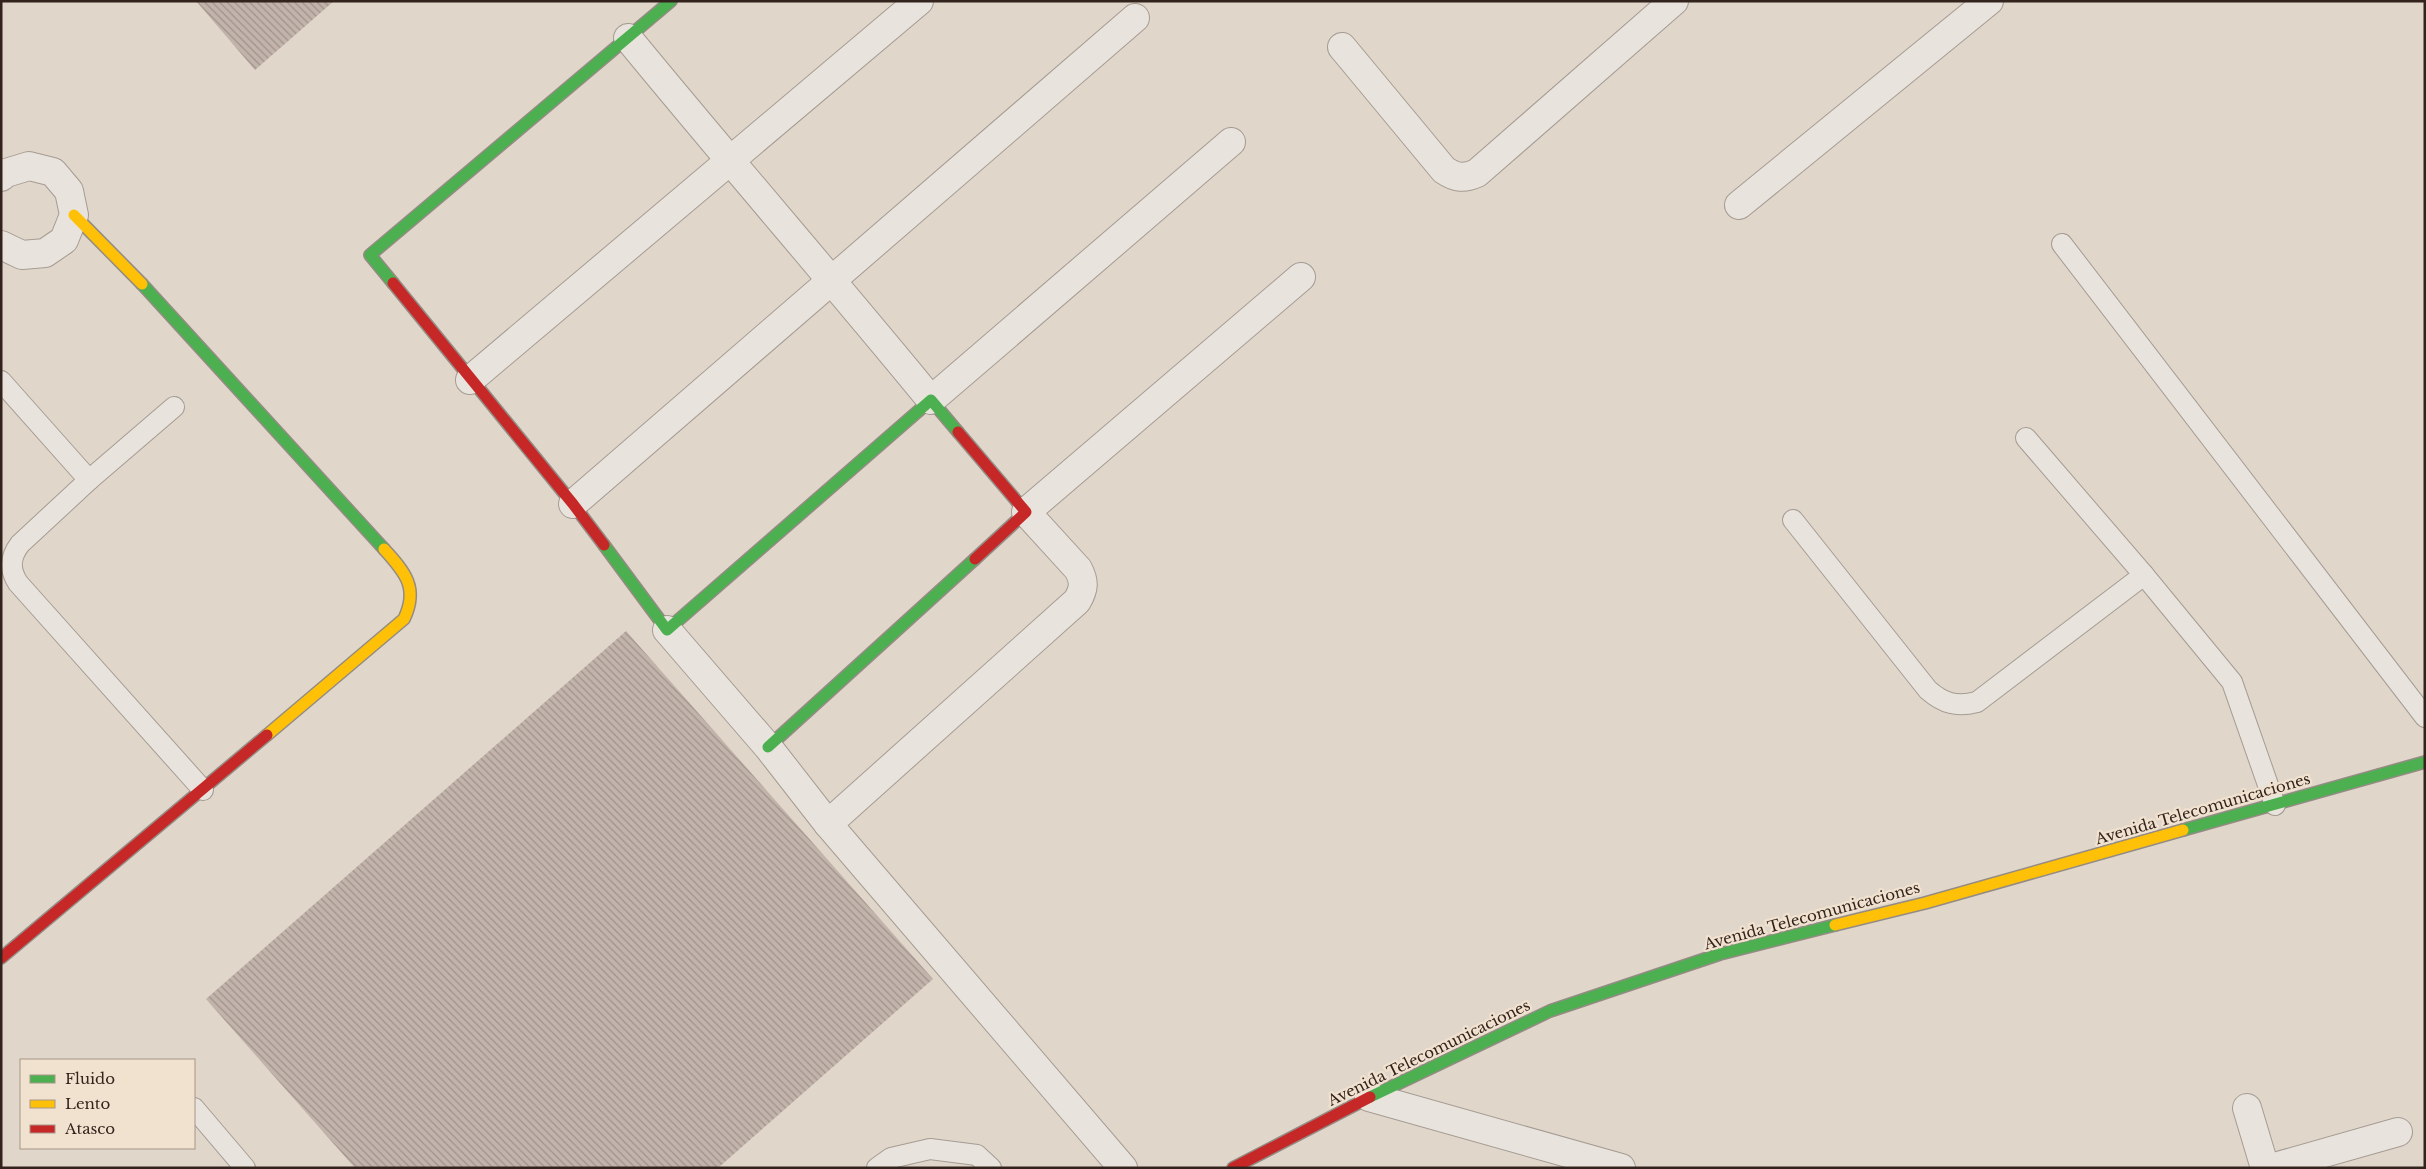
<svg xmlns="http://www.w3.org/2000/svg" width="2426" height="1169" font-family="'Libre Baskerville',serif">
<defs>
<pattern id="building-back-hatch" width="6" height="6" patternUnits="userSpaceOnUse" patternTransform="scale(1.25)"><rect width="6" height="6" fill="#c3b4ab"/><path d="M-1 5l2 2M0 0l6 6M5-1l2 2" fill="none" stroke="#9f928b"/></pattern>
</defs>
<rect width="100%" height="100%" fill="#e0d6ca"/>
<g fill="url(#building-back-hatch)">
<polygon points="196,1 334,1 255,70"/>
<polygon points="626,631 933,979 718,1168 355,1168 206,999"/>
</g>
<g fill="none" stroke-linecap="round" stroke-linejoin="round">
<g stroke="#a59c94" stroke-width="22">
<g id="lane">
<polyline points="2062,244 2425,717"/>
<polyline points="1,381 89,480"/>
<path d="M174 407 89 480 20 544C10 557 9 569 18 583L203 790"/>
<polyline points="2026,438 2144,575 2232,682 2275,805"/>
<path d="M1793 520 1928 690C1944 704 1957 707 1977 702L2144 575"/>
<polyline points="194,1108 245,1168"/>
<polyline points="877,1168 891,1158 930,1149 977,1155 991,1168"/>
</g>
</g>
<g stroke="#a59c94" stroke-width="30">
<g id="street">
<path d="M628 38C728 160 831 278 931 400L1231 142"/>
<path d="M1342 47 1444 170C1456 178 1464 179 1477 173L1674 1"/>
<polyline points="1,177 6,173 29,166 53,172 69,191 74,215 64,240 45,253 22,255 1,245"/>
<polyline points="1739,205 1989,1"/>
<polyline points="470,380 919,1"/>
<polyline points="573,504 1135,18"/>
<polyline points="667,630 768,747 828,824 1123,1168"/>
<path d="M828 824 1077 601C1084 589 1085 582 1078 569L1026 512 1301 277"/>
<polyline points="1369,1097 1621,1168"/>
<polyline points="2247,1108 2265,1168"/>
<polyline points="2271,1168 2398,1132"/>
</g>
</g>
<g stroke="#948b84" stroke-width="14">
<g id="fast">
<polyline points="393,283 370,255 671,1"/>
<polyline points="142,284 384,549"/>
<polyline points="604,545 667,630 931,400 958,432"/>
<polyline points="768,747 975,559"/>
<polyline points="2183,830 2425,762"/>
<polyline points="1370,1097 1550,1011 1720,954 1835,925"/>
</g>
</g>
<g stroke="#948b84" stroke-width="14">
<g id="slow">
<polyline points="74,215 142,284"/>
<path d="M267 735 404 619C419 588 405 572 384 549"/>
<polyline points="1835,925 1925,903 2183,830"/>
</g>
</g>
<g stroke="#948b84" stroke-width="14">
<g id="jam">
<polyline points="393,283 573,504 604,545"/>
<polyline points="958,432 1026,512 975,559"/>
<polyline points="1,958 267,735"/>
<polyline points="1233,1168 1370,1097"/>
</g>
</g>
<use href="#lane" stroke="#e8e3dc" stroke-width="20"/>
<use href="#street" stroke="#e8e3dc" stroke-width="28"/>
<use href="#fast" stroke="#4caf50" stroke-width="11"/>
<use href="#slow" stroke="#ffc107" stroke-width="11"/>
<use href="#jam" stroke="#c62828" stroke-width="11"/>
</g>
<g text-anchor="middle" stroke-width="4.5" stroke-linejoin="round" paint-order="stroke">
<g font-size="15" fill="#32241d" stroke="#f1e2d0">
<text transform="translate(2203 809) rotate(-16)" y="5">Avenida Telecomunicaciones</text>
<text transform="translate(1812 916) rotate(-15)" y="5">Avenida Telecomunicaciones</text>
<text transform="translate(1429 1053) rotate(-26)" y="5">Avenida Telecomunicaciones</text>
</g>
</g>
<rect width="2426" height="1169" fill="none" stroke="#32241d" stroke-width="5"/>
<rect x="20" y="1059" width="175" height="90" fill="#f1e2d0" stroke="#a59688"/>
<rect x="30" y="1075" width="25" height="8" fill="#4caf50" stroke="#a59688"/>
<text x="65" y="1084" font-size="15" fill="#32241d">Fluido</text>
<rect x="30" y="1100" width="25" height="8" fill="#ffc107" stroke="#a59688"/>
<text x="65" y="1109" font-size="15" fill="#32241d">Lento</text>
<rect x="30" y="1125" width="25" height="8" fill="#c62828" stroke="#a59688"/>
<text x="65" y="1134" font-size="15" fill="#32241d">Atasco</text>
</svg>
